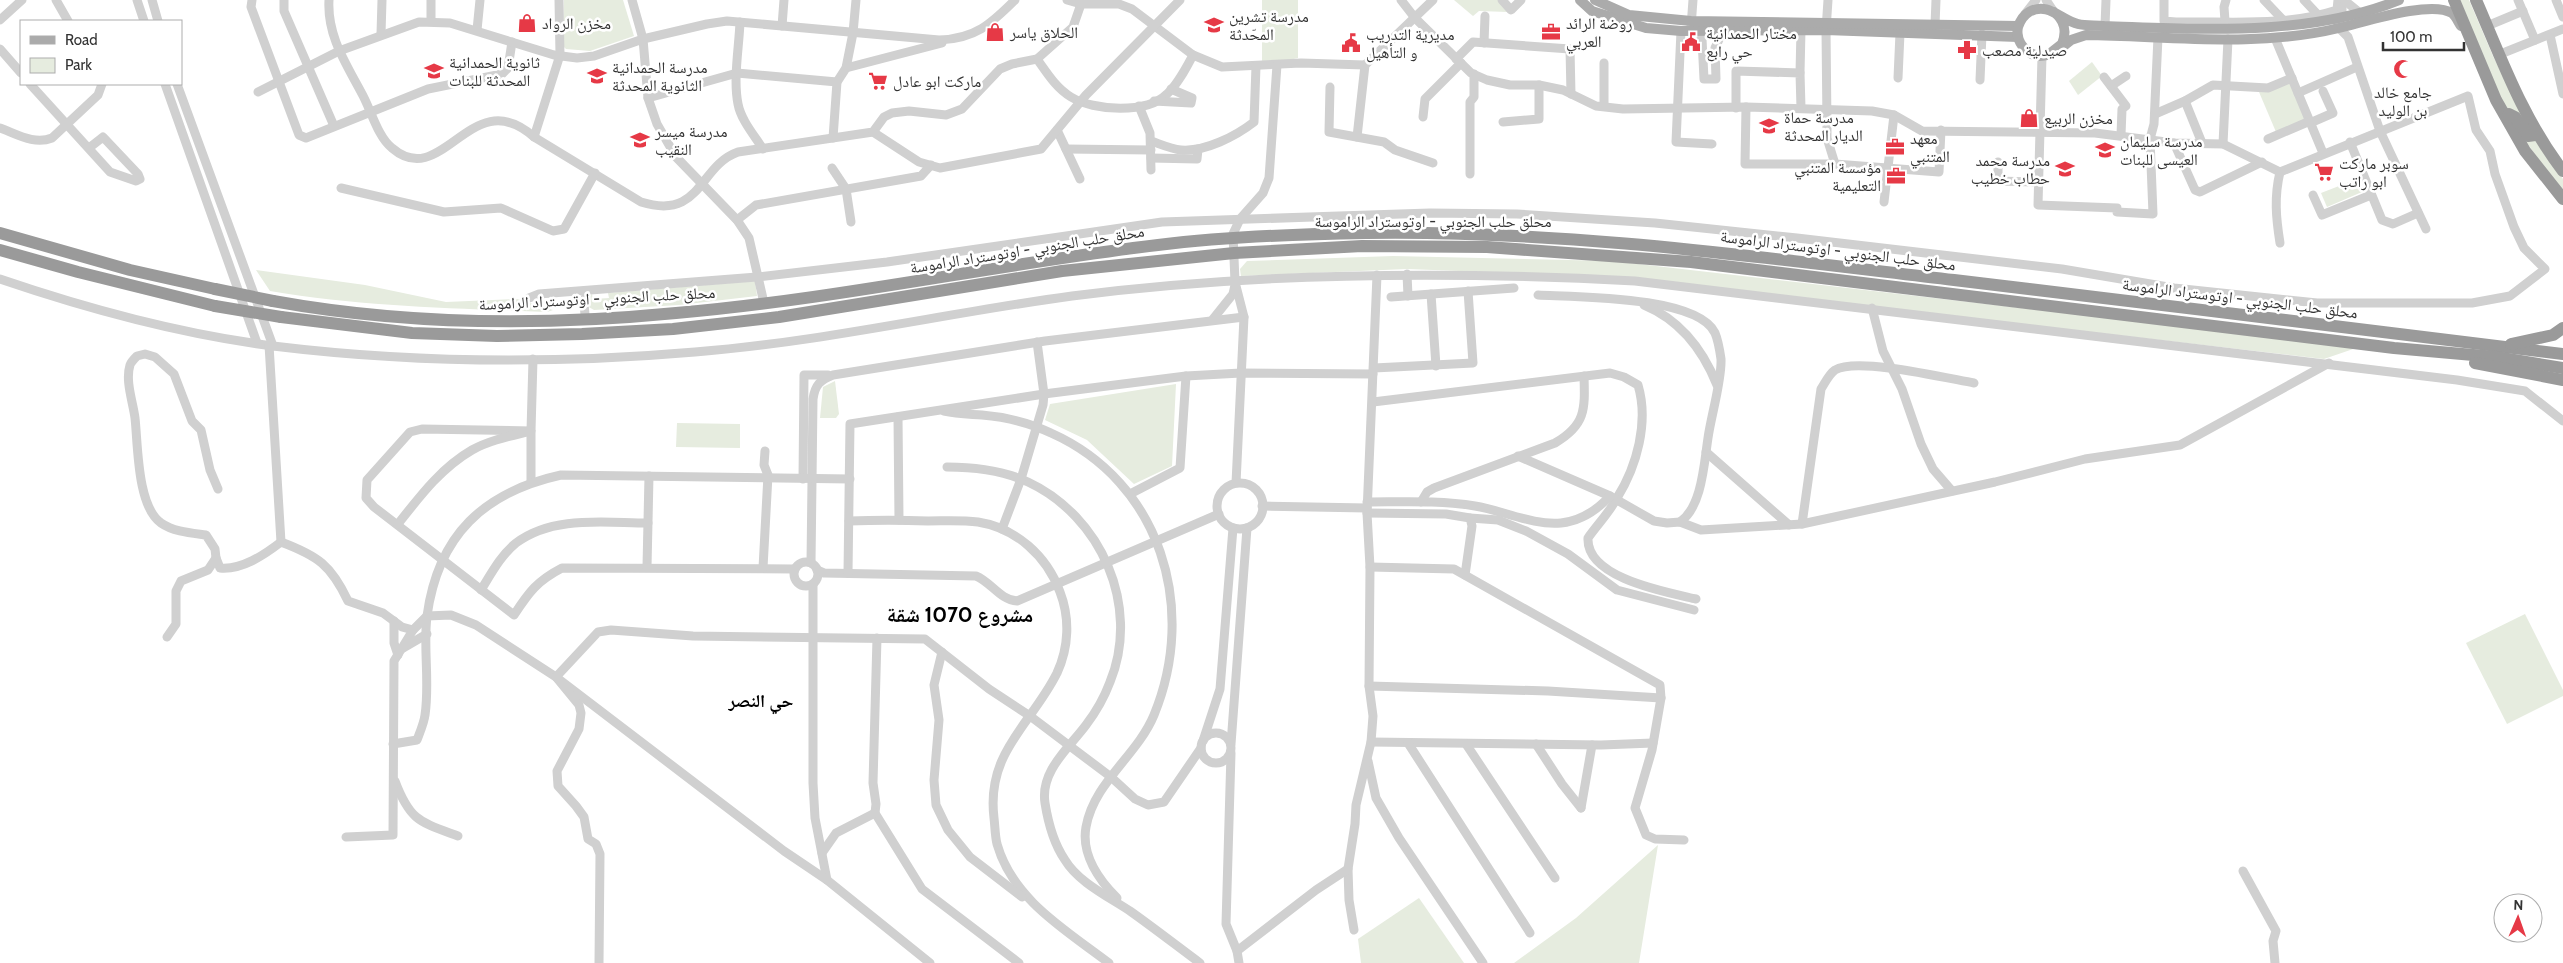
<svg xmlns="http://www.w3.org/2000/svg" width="2563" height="963" font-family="Cabin,'Noto Naskh Arabic',sans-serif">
<rect width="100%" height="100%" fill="#fff"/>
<g fill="#e6ecdf">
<polygon points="564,0 623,0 634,36 590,51 566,49 563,46"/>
<polygon points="1262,0 1298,0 1298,58 1283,61 1262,61"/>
<polygon points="1454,0 1498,0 1508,12 1479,11 1473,16"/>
<polygon points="2459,0 2469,0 2493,56 2529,129 2505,107"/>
<polygon points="2092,62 2102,76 2078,95 2069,81"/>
<polygon points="2289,80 2306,120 2276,132 2259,92"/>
<polygon points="2513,122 2535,139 2563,179 2563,190 2542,165"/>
<polygon points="2357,179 2362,192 2327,207 2321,193"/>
<polygon points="1393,256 1612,261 2359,347 2324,359 1617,277 1407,269 1241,276 1240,269 1247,261"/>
<path d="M256 270 365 285 446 302 517 299 553 310 547 312C452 308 364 307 270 291Z"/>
<polygon points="755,281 757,296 679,305 594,310 587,306 588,297 592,294 593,299 609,298 608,293"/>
<polygon points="835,381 839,414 836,418 820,418 823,387"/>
<polygon points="1176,384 1172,466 1134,484 1087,440 1045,420 1050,404"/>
<polygon points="677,423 740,424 740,448 676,447"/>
<polygon points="2525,614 2563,690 2563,696 2507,724 2466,643"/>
<polygon points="1658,845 1639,963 1514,963 1576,918"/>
<polygon points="1419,898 1464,963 1361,963 1358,939"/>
</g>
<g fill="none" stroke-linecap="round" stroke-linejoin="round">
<g stroke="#d0d0d0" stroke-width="9">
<polyline points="56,0 68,21"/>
<polyline points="137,0 144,21"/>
<polyline points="152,0 158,21"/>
<polyline points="252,0 251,7 299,135 306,138 428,89 502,74 508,68 512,42"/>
<polyline points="284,0 284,11 334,126"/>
<path d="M329 0C327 35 345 62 361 92 371 109 377 136 392 148 443 192 471 81 534 137L641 202C702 221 698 166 738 152L873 132 884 117 892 113 909 111 946 115 962 109 1000 69 1012 64 1037 59 1073 27 1081 4"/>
<polyline points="431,0 431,21"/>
<polyline points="632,0 643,39 648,98 657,124 676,157 737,220 749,238 764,303"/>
<polyline points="1067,0 1081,4 1119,4 1132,9 1193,55 1222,67 1301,63 1365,65"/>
<polyline points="1502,0 1511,10 1521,0"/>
<polyline points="1828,0 1826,30 1827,125 1827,138 1835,164 1939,172 1941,130"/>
<polyline points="2046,0 2054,12"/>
<path d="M2164 0V21L2176 22C2230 21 2285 27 2337 10L2338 0"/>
<polyline points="2264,0 2284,21"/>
<polyline points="2304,0 2319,16"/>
<polyline points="2342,0 2342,12 2336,19 2339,28 2348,37 2380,131 2426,229"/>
<polyline points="2344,0 2360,13 2360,17"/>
<polyline points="2518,0 2535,40"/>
<polyline points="2556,0 2563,17"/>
<polyline points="2025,14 2036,0"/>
<polyline points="0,20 22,0"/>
<polyline points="2225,21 2224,7 2226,0"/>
<path d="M740 22C739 48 733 79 738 104 741 120 754 135 763 149"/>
<polyline points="1935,25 1936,0"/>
<polyline points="782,26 784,0"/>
<polyline points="2105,26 2106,0"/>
<polyline points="2487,26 2523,11"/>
<polyline points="1691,27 1693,0"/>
<polyline points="477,30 480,0"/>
<polyline points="1681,31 1676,142 1712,144"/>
<polyline points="1699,31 1702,39 1704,79 1716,79 1715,48 1723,31"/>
<polyline points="381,34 382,0"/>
<polyline points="2550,35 2563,94"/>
<polyline points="2275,38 2323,153"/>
<polyline points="1484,43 1485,16"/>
<polyline points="0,49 21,73"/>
<polyline points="2498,55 2563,29"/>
<polyline points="2042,56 2038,205 2117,208 2117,212 2153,214 2150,139 2154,124 2158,37"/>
<path d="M1037 59C1047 73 1056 88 1071 97 1094 111 1147 114 1167 94 1178 84 1186 68 1193 55"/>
<polyline points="1456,59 1473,42 1570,49 1571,94"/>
<polyline points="1604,63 1604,106"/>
<polyline points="846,68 942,43"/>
<polyline points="1800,73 1801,30"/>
<polyline points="2104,77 2126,106 2122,109 2121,135"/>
<polyline points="1898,78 1900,33"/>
<polyline points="1980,80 1982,34"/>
<polyline points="30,84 110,172 136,181 140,179 138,174 103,137 89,148"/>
<polyline points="165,84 257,343"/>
<polyline points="177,84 273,346"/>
<polyline points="2111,86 2126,76"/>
<polyline points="1330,87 1329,132 1384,142 1395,150 1433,163"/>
<path d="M258 92 339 51 419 22 450 23 554 55 577 58 594 56 643 39 707 24 727 21 939 40C975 39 991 24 1015 0"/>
<polyline points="2298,93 2357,67"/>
<polyline points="648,98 737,73 837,82"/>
<polyline points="1154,101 1191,103 1192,98 1171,89"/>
<polyline points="2185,101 2202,143"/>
<polyline points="1139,106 1150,133 1151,170"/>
<polyline points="1746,107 1745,164 1835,164"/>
<polyline points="1736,108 1736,71 1800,73 1801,108"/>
<polyline points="2155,114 2185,101 2213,85 2268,88 2292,78"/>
<polyline points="1423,117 1425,99 1461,63"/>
<polyline points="1503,122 1539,119 1539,85"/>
<polyline points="2310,123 2333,113 2323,91"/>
<path d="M0 128C17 134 34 145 52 138L98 95 102 84"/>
<polyline points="1057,130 1080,179"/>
<polyline points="873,132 919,162 940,168 1041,149 1086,95 1180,0"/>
<polyline points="534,137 560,55 559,0"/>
<polyline points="1357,137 1365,65 1433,0"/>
<polyline points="833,138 837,82 846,68 853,33 856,0"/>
<polyline points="2268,139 2310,121"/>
<path d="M1151 141C1160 144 1171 149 1181 150 1205 152 1236 136 1254 122L1256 66"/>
<polyline points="2350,142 2382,220 2393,224 2418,213"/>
<polyline points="2174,143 2195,190 2200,192 2262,162"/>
<polyline points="2223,144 2228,39"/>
<polyline points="1066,149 1151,150"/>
<polyline points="1151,158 1197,159 1198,149"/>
<polyline points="1998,162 1998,181 2038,182"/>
<polyline points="832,168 846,189 851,222"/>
<polyline points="1470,174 1470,102 1474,97 1474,74"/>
<polyline points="341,188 444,212 501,208 553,231 564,229 595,173"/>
<polyline points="2313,195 2322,215 2371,195"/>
<polyline points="1884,202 1894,115"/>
<polyline points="737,220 756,205 921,176 931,165"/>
<path d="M2280 243C2276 218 2274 197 2280 172"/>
<polyline points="1407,274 1408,296"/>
<path d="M0 279C88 309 180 334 273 346 412 363 555 364 695 352 822 342 946 313 1072 296 1259 272 1447 271 1635 281L2457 380 2525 391 2563 421"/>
<polyline points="1431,294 1436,366"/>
<path d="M1538 295C1576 297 1698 296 1715 333 1718 340 1720 352 1721 359 1722 380 1711 416 1708 438 1704 464 1702 507 1680 522"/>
<polyline points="1391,297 1514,288"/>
<polyline points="529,298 539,294 757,277 887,262 1162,222 1430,213 1517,214 1655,223 1797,238 2062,269 2174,288 2317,303 2472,303 2510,296 2545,269 2524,248 2514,227 2495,174 2490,151 2476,130 2468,96 2280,172 2223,144 2174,143 2095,133 1922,131 1894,115 1872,111 1746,107 1623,109 1596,106 1563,90 1539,85 1510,85 1487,80 1471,73 1415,18 1401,0"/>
<path d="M1644 305C1680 320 1703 350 1717 385"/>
<polyline points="1872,308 1883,351 1902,389 1921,444 1933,469 1952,491"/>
<polyline points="585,315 584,303 587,291"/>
<polyline points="1213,319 1233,294 1235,285"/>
<polyline points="269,345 281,542"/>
<path d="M533 359 531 431 422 429 410 432 367 480 366 498 374 507 514 615C529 592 537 581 562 568L795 569"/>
<polyline points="1374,368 1473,363 1468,291"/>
<path d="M1373 402 1610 373 1624 377 1638 385C1649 422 1637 466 1617 498 1609 513 1597 525 1588 538 1586 578 1666 592 1696 599"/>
<path d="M944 411C957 414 969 414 982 415 1006 417 1030 423 1051 433 1161 482 1198 608 1154 715 1137 756 1094 782 1086 827 1081 854 1099 880 1117 898"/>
<polyline points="898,417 899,520"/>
<polyline points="1706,452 1789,525"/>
<polyline points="1518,456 1610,496 1654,521 1667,523 1680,522 1701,530 1802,524 1995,482 2085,459 2180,445 2329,363"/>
<path d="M947 467C975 467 1002 470 1028 482 1101 516 1141 606 1110 682 1104 698 1096 712 1086 725 1069 748 1040 771 1045 803 1048 822 1054 844 1065 860 1078 882 1109 897 1130 911 1154 928 1177 946 1200 963"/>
<polyline points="803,479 804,375 828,375"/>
<polyline points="1236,483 1244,317 1235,282 1233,234 1240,219 1263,193 1269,178 1277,65"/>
<circle cx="1240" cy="506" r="23"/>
<polyline points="1130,494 1180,468 1186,376"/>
<path d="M1367 502C1402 502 1440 500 1475 506 1501 510 1535 526 1561 523 1580 521 1597 510 1610 496"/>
<path d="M1421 502 1427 492 1434 488 1555 443C1586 425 1585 409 1584 376"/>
<polyline points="1262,506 1367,508"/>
<polyline points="1367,513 1446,514 1470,518 1472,526 1465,575"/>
<polyline points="1470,518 1498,520 1526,531 1568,554 1617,590 1694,610"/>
<path d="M849 521C875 520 902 520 928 521 945 521 961 520 978 522 1016 528 1047 556 1060 592 1070 618 1069 647 1057 673 1031 725 986 752 994 818 995 826 995 836 997 844 1013 900 1066 930 1109 963"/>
<path d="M398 524C420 496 441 468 472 450 490 440 511 436 531 431V482"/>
<path d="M1802 524 1821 389C1825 383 1829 374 1835 370 1857 357 1946 378 1974 383"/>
<polyline points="1002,529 1021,479 1043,405 1044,394 1037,342"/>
<path d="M216 558 215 549 206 535C191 533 174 532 161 523 137 506 138 445 135 418 133 402 125 381 130 365 131 362 135 358 137 356L145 354 155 357 174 374 192 421 201 430 210 470 218 489"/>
<circle cx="806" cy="574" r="12"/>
<path d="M811 563 813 399C815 385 820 380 833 375L1045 341 1244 317"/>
<polyline points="647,567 649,476"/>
<polyline points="1370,567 1454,569 1660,685 1661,698 1652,750 1635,808 1646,835 1655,839 1684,840"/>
<polyline points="763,568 768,475 764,465 765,451"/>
<path d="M817 570 824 573 976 576C991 582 1000 600 1017 601L1219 514"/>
<polyline points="848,573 850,424 1044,394 1186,376 1241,373 1373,374"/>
<polyline points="813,584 813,783 815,818 827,880"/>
<path d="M481 590C491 574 501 555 516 543 553 515 605 523 648 523"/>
<polyline points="394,621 394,643 398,655"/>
<path d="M167 637 176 624V591L181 581 208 570 216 558 220 568C242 570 264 555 281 542 318 556 331 565 348 601L383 613 402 627 413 630"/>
<polyline points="877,638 873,783 876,804 875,813 922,889 1019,963"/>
<polyline points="403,648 427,634"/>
<polyline points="942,652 934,685 939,720 934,780 936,805 948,830 970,857 1022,897"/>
<polyline points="1369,686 1548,691 1661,698"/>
<circle cx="1216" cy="748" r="15"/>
<polyline points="1203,741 1220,689 1233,528"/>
<polyline points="1371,742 1601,745 1653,743"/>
<polyline points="1408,743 1530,933"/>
<path d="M393 744 417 740C420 732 424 723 425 715 430 682 423 648 427 616 438 535 484 492 561 475L850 479"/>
<polyline points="1231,744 1247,528"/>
<polyline points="1466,744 1555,878"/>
<polyline points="1536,744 1562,784 1581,808"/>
<polyline points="1231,753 1226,924 1237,951 1239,963"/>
<polyline points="1368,761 1376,798 1399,838 1483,963"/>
<path d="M395 781C410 821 420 822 458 836"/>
<polyline points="1581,808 1592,745"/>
<polyline points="346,837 393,835 394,661 413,630 427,616 451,615 476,625 556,677 784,851 827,880 930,963"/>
<polyline points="822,853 836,833 875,813"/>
<polyline points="2243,871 2276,931 2273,941 2275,963"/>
<polyline points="1354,930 1349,900 1348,869 1355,824 1356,805 1371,742 1373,716 1369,686 1370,567 1367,513 1377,275"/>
<polyline points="1237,951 1316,890 1348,869"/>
<polyline points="599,963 600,854 596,844 588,839 584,817 576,806 558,786 557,771 579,729 581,713 579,705 556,677 598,632 611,630 693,636 925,639 989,689 1030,716 1111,777 1135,799 1148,805 1164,802 1201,748"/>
</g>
<g stroke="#ababab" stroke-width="10">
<polyline points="1580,0 1592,11 1646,28 1681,31 1826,30 2018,37"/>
<polyline points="1595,0 1629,15 1691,21 2018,26"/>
<path d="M2054 12C2065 21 2067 31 2062 44L2048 55C2044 56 2043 56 2040 56 2026 55 2015 41 2018 27 2020 21 2024 15 2029 12 2048 1 2061 20 2078 24 2085 26 2096 25 2104 26 2201 29 2308 37 2399 0"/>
<path d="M2061 48 2071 40 2086 35C2169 36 2257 48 2339 28 2365 22 2430 0 2452 13 2456 16 2458 22 2461 26"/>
</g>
<g stroke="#9a9a9a" stroke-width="12">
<polyline points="2454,0 2496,100 2525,151 2563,199"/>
<path d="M2476 0C2502 60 2523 119 2563 171"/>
<polyline points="2509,114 2515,117 2528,136 2535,135 2533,128"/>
<polyline points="0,233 130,270 215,289"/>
<polyline points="0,250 78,272 215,306"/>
<path d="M273 301C405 325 542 326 676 313 838 299 997 264 1158 245 1224 237 1299 234 1366 233 1563 230 1758 257 1954 280 2157 305 2360 328 2563 354"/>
<polyline points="281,317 412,333 497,336 582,334 673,329 779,317 1062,271 1234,253 1362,246 1487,247 1691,262 2394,348 2496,357 2563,368"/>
<polyline points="2511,344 2553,335 2563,328"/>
<polyline points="2475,363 2563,380"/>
</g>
<g stroke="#9a9a9a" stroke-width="12">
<polyline points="215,289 273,301"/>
<polyline points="215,306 281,317"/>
</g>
</g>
<defs>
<g id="shop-bare" transform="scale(1.5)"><path d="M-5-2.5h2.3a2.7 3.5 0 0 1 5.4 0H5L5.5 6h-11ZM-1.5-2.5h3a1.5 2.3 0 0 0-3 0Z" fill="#e63946" stroke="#fff" stroke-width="2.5" paint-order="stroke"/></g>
<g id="school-bare" transform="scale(1.5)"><path d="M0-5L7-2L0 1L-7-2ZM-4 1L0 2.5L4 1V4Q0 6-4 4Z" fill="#e63946" stroke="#fff" stroke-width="2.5" paint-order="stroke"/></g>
<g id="office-bare" transform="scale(1.5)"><path d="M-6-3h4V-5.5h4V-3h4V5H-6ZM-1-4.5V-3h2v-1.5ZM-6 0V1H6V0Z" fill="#e63946" stroke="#fff" stroke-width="2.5" paint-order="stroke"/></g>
<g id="civic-bare" transform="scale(1.5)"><path d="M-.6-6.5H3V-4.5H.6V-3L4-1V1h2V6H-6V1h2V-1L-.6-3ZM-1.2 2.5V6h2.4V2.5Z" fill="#e63946" stroke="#fff" stroke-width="2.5" paint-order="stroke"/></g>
<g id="pharmacy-bare" transform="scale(1.5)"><path d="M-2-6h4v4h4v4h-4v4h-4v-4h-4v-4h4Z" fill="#e63946" stroke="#fff" stroke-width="2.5" paint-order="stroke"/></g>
<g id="mosque-bare" transform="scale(1.5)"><path d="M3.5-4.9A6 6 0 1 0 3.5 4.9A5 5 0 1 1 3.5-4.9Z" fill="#e63946" stroke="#fff" stroke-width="2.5" paint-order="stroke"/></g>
<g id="supermarket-bare" transform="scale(1.5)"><path d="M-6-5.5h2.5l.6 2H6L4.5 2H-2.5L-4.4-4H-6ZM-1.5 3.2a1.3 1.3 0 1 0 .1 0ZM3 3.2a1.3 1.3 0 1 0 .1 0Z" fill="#e63946" stroke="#fff" stroke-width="2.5" paint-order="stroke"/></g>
</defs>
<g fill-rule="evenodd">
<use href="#shop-bare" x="527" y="23"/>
<use href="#school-bare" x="1214" y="25"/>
<use href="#shop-bare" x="995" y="32"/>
<use href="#office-bare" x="1551" y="32"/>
<use href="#civic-bare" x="1691" y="42"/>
<use href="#civic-bare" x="1351" y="43"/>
<use href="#pharmacy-bare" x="1967" y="50"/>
<use href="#mosque-bare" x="2403" y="69"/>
<use href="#school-bare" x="434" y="71"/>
<use href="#school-bare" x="597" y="76"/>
<use href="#supermarket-bare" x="878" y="81"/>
<use href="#shop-bare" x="2029" y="118"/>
<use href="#school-bare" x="1769" y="126"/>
<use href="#school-bare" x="640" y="140"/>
<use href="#office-bare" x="1895" y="147"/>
<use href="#school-bare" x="2105" y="150"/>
<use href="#school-bare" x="2065" y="169"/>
<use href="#supermarket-bare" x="2324" y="172"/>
<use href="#office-bare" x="1896" y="176"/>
</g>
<g text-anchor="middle" stroke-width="5" stroke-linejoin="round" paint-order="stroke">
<g font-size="16" fill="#333" stroke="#fff" text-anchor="start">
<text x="1229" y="22">مدرسة تشرين<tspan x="1229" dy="18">المحّدثة</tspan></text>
<text x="542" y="29">مخزن الرواد</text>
<text x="1566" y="29">روضة الرائد<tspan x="1566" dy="18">العربي</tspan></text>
<text x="1010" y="38">الحلاق ياسر</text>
<text x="1706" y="39">مختار الحمدانية<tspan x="1706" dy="18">حي رابع</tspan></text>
<text x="1366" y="40">مديرية التدريب<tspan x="1366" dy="18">و التأهيل</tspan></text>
<text x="1982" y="56">صيدلية مصعب</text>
<text x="449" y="68">ثانوية الحمدانية<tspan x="449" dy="18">المحدثة للبنات</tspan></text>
<text x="612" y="73">مدرسة الحمدانية<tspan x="612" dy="18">الثانوية المحدثة</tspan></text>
<text x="893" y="87">ماركت ابو عادل</text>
<text x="2403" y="98" text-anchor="middle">جامع خالد<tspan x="2403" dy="18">بن الوليد</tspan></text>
<text x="1784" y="123">مدرسة حماة<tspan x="1784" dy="18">الديار المحدثة</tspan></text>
<text x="2044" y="124">مخزن الربيع</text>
<text x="655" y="137">مدرسة ميسر<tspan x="655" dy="18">النقيب</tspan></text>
<text x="1910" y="144">معهد<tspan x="1910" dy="18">المتنبي</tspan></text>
<text x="2120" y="147">مدرسة سليمان<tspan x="2120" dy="18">العيسى للبنات</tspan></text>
<text x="2050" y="166" text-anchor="end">مدرسة محمد<tspan x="2050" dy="18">حطاب خطيب</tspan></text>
<text x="2339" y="169">سوبر ماركت<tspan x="2339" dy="18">ابو راتب</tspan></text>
<text x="1881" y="173" text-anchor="end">مؤسسة المتنبي<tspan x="1881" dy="18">التعليمية</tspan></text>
</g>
<g font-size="16" fill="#333" stroke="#fff">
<text x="1433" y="227">محلق حلب الجنوبي - اوتوستراد الراموسة</text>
<text transform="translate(1027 249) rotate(-9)" y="6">محلق حلب الجنوبي - اوتوستراد الراموسة</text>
<text transform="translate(1838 250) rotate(7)" y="6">محلق حلب الجنوبي - اوتوستراد الراموسة</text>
<text transform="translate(597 298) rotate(-3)" y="6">محلق حلب الجنوبي - اوتوستراد الراموسة</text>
<text transform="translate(2240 298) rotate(7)" y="6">محلق حلب الجنوبي - اوتوستراد الراموسة</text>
</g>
<g font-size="18" font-weight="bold" fill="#000" stroke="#fff">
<text x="761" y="707">حي النصر</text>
</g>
<g font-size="21" font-weight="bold" fill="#000" stroke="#fff">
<text x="960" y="622">مشروع 1070 شقة</text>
</g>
</g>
<rect x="20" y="20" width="162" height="65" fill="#ffffff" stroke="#adadad"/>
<rect x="30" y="36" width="25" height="8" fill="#ababab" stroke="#adadad"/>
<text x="65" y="45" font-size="15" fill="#333333">Road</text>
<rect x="30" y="58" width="25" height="15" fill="#e6ecdf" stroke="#adadad"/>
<text x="65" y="70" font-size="15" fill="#333333">Park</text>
<g transform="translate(2518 918) rotate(2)"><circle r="24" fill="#ffffff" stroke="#adadad"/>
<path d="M0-4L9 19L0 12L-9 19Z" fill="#e63946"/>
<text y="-8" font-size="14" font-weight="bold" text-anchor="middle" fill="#333333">N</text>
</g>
<path d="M2383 42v8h81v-8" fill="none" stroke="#333333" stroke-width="2.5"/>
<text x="2390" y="42" font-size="15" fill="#333333" stroke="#ffffff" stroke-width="4" paint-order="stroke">100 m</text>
</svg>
